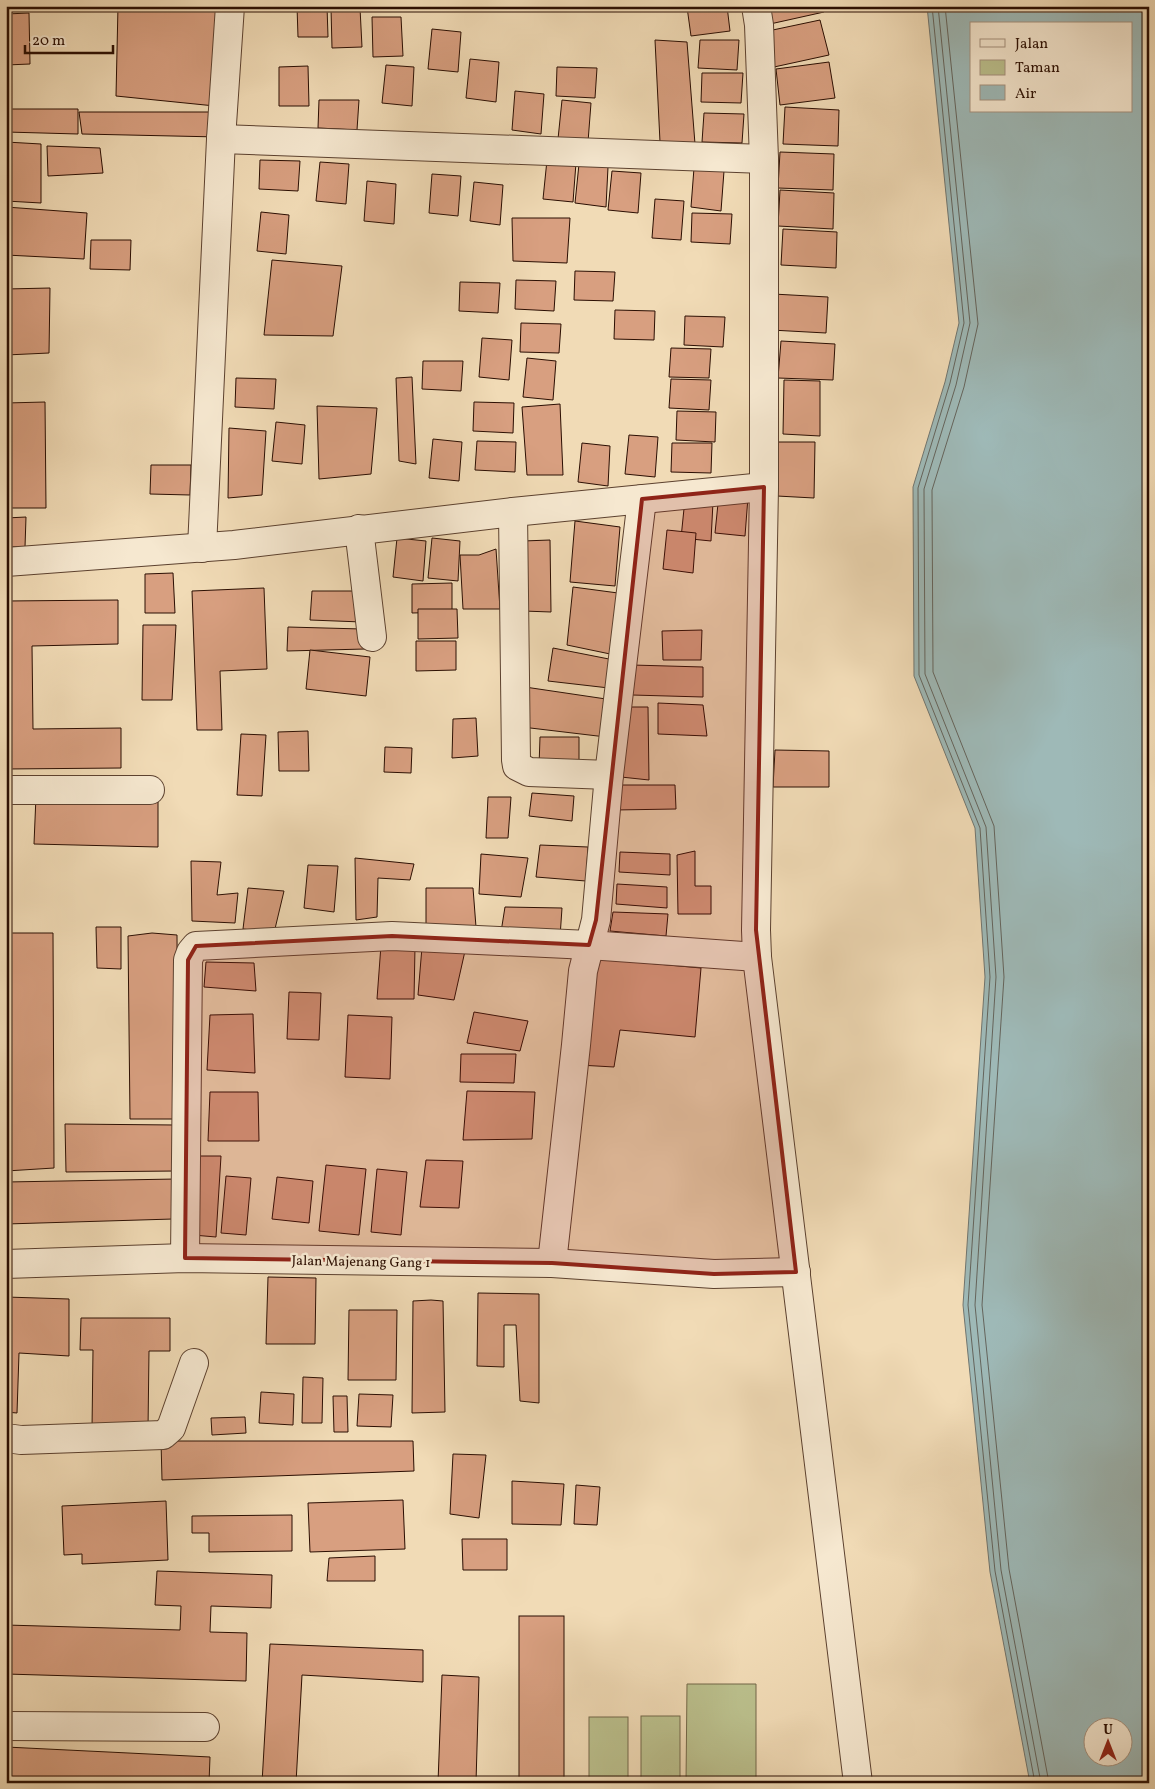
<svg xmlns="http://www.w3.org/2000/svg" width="1155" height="1789" font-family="Vollkorn,serif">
<rect width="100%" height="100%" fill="#f1dbb6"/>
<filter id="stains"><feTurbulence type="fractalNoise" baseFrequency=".004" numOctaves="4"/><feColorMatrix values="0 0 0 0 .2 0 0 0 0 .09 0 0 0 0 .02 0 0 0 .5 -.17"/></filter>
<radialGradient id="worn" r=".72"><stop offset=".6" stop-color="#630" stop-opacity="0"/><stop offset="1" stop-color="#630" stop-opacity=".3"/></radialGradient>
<g fill="#bbc08d" stroke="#736748">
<polygon points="687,1684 756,1684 756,1783 686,1783"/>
<rect x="641" y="1716" width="39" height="67"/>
<rect x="589" y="1717" width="39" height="66"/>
</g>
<path fill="#9eb9b7" stroke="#70756f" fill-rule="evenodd" d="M927 6H1149V1783H1030L990 1572 963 1305 985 977 975 828 914 676 913 487 945 382 959 323ZM971 24H1131V111H971ZM1092 1726H1122V1756H1092Z"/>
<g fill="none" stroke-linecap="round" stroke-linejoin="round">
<g stroke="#64645c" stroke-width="1">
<polyline points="932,6 964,323 950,383 918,488 919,675 980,828 990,977 968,1305 995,1571 1035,1783"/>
<polyline points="938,6 970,323 956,385 924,489 925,674 986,827 996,977 975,1305 1001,1570 1041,1783"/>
<polyline points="945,6 978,324 964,387 932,490 933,672 994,826 1004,977 982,1305 1009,1569 1049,1783"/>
</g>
</g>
<g fill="#d89f80" stroke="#2b0e02">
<polygon points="118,6 220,6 215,106 116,96"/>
<polygon points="297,6 327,6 328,37 298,37"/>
<polygon points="694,6 727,6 730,31 691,36 687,7"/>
<polygon points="767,6 823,6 824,12 770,24"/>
<polygon points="331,8 360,8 362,47 332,48"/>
<polygon points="29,13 30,64 6,65 6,14"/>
<polygon points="372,17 401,17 403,56 373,57"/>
<polygon points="820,20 829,55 774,67 768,31"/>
<polygon points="432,29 461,32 458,72 428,69"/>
<polygon points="655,40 687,42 695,144 660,142"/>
<polygon points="700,40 739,40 737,70 698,68"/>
<polygon points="470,59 499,62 496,102 466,98"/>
<polygon points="829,62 835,98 780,105 776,69"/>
<polygon points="386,65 414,67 412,106 382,103"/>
<polygon points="308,66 309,106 279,106 279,67"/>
<polygon points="557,67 597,68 595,98 556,96"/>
<polygon points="702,73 743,73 741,103 701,102"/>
<polygon points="515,91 544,94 541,134 512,130"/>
<polygon points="319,100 359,100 357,130 318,128"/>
<polygon points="562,100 591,103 588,142 558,139"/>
<polygon points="785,107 839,110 838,146 783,144"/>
<polygon points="6,109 78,109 78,134 6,132"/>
<polygon points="79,112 219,112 219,137 82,134"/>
<polygon points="704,113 744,114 742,143 702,142"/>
<polygon points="6,142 41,144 41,203 6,201"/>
<polygon points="47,146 100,148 103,173 48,176"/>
<polygon points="780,152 834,154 833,190 778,188"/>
<polygon points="260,160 300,161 298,191 259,189"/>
<polygon points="547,160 576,163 573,202 543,199"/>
<polygon points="320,162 349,164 346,204 316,201"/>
<polygon points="579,164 608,167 606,207 575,203"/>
<polygon points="694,168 724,171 721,211 691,207"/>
<polygon points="612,171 641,173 638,213 608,210"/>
<polygon points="432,174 461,176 458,216 429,213"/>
<polygon points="367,181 396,184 394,224 364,221"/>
<polygon points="474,182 503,185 500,225 470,221"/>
<polygon points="780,190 834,193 833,229 778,226"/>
<polygon points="655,199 684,201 681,240 652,238"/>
<polygon points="6,207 87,213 84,259 6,255"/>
<polygon points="261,212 289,215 286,254 257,251"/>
<polygon points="692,213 732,214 730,244 691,242"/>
<polygon points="512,218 570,218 567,263 513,261"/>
<polygon points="783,229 837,232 836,268 781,265"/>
<polygon points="91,240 131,240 130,270 90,269"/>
<polygon points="272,260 342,266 333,336 264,335"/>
<polygon points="575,271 615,272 613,301 574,300"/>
<polygon points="516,280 556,281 554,311 515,309"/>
<polygon points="460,282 500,283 498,313 459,311"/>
<polygon points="50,288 49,353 6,355 6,289"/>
<polygon points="773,294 828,297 826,333 771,330"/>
<polygon points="615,310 655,311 654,340 614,339"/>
<polygon points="685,316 725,317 723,347 684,345"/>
<polygon points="521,323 561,324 559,353 520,352"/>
<polygon points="482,338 512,340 509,380 479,377"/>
<polygon points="781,341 835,344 833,380 778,378"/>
<polygon points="671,348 711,349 709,378 669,377"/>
<polygon points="527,358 556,361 553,400 523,397"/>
<polygon points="423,361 463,361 461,391 422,389"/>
<polygon points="412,377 416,464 399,461 396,378"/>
<polygon points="236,378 276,379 274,409 235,407"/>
<polygon points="671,379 711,380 709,410 669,408"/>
<polygon points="784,380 820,381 820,436 783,434"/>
<polygon points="45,402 46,508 6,508 6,403"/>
<polygon points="474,402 514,403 513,433 473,431"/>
<polygon points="560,404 563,475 527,475 522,407"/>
<polygon points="317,406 377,408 371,474 319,479"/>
<polygon points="677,411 716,412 715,442 676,440"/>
<polygon points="276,422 305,425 302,464 272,461"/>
<polygon points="229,428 266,431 262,495 228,498"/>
<polygon points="629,435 658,437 655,477 625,474"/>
<polygon points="433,439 462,442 459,481 429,478"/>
<polygon points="477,441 516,442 515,472 475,470"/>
<polygon points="778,442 815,442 814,498 777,496"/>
<polygon points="582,443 610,446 608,486 578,482"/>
<polygon points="672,443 712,443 711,473 671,472"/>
<polygon points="151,465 191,465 190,495 150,494"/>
<polygon points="719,494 748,497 745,536 715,533"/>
<polygon points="685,499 713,502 711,541 681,538"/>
<polygon points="26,517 25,547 6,547 6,518"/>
<polygon points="575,521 620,527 615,586 570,582"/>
<polygon points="667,530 696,533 693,573 663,569"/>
<polygon points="397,538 426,541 423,581 393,577"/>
<polygon points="432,538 460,541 458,581 428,578"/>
<polygon points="550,540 551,612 523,611 523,541"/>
<polygon points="496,549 500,609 463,609 460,555 479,555"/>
<polygon points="173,573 175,613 145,613 145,574"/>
<polygon points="452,583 452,612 412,613 412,584"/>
<polygon points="573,587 618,593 615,655 567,645"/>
<polygon points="264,588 267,669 220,671 222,730 197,730 192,591"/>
<polygon points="312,591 364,591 362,622 310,620"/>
<polygon points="118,600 118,644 32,646 33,729 121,728 121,768 6,769 6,601"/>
<polygon points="418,609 457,609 458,638 418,639"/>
<polygon points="143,625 176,625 172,700 142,700"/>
<polygon points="288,627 362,629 365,649 287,651"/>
<polygon points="702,630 701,660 663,660 662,631"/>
<polygon points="416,641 456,641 456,670 416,671"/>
<polygon points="553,648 614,660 609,688 548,681"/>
<polygon points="310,650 370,657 366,696 306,689"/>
<polygon points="632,665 703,667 703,697 632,695"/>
<polygon points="525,687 606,699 606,737 522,727"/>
<polygon points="658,703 703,705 707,736 658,734"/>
<polygon points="624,707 648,707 649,780 621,777"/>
<polygon points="476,718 478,756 452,758 453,719"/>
<polygon points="308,731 309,771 279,771 278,732"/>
<polygon points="241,734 266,735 262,796 237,795"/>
<polygon points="540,737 579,737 579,766 539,767"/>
<polygon points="385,747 412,748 411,773 384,772"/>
<polygon points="775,750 829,751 829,787 773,787"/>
<polygon points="615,785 675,785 676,809 615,810"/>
<polygon points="532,793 574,796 572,821 529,816"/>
<polygon points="36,796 158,799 158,847 34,844"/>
<polygon points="488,797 511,797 508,838 486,838"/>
<polygon points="540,845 588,847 586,881 536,877"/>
<polygon points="695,851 695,886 711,886 711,914 678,914 677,855"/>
<polygon points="620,852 670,854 670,875 619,872"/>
<polygon points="481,854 528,858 521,897 479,894"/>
<polygon points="355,858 414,864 410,880 378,878 377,917 356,920"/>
<polygon points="191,861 221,862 217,895 238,893 235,923 192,921"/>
<polygon points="308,865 338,866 334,912 304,908"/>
<polygon points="617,884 667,887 667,908 616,904"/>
<polygon points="248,888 284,891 274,933 243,929"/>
<polygon points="426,888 473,888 476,927 426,924"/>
<polygon points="505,907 562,908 560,937 501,932"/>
<polygon points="613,912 668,914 666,936 610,931"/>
<polygon points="96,927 121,927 121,969 97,968"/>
<polygon points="6,933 53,933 54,1168 6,1171"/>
<polygon points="152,933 177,935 178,1119 130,1119 128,936"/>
<polygon points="381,945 415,947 414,999 377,999"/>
<polygon points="422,947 465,951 454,1000 418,995"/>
<polygon points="592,958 701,968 695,1037 620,1030 614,1067 579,1065"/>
<polygon points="206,962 254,963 256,991 204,987"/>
<polygon points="289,992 321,993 319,1040 287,1039"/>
<polygon points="474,1012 528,1021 520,1051 467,1043"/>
<polygon points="253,1014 255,1073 207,1070 210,1015"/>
<polygon points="348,1015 392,1017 390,1079 345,1077"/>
<polygon points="461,1054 516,1054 514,1083 460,1082"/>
<polygon points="467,1091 535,1092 532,1139 463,1140"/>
<polygon points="210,1092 258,1092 259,1141 208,1141"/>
<polygon points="65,1124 175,1125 176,1171 66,1172"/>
<polygon points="198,1156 221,1156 216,1237 193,1235"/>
<polygon points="426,1160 463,1161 459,1208 420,1207"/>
<polygon points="326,1165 366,1169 359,1235 319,1231"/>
<polygon points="377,1169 407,1172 401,1235 371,1232"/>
<polygon points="226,1176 251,1178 246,1235 221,1233"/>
<polygon points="277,1177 313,1181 309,1223 272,1219"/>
<polygon points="176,1179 173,1219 6,1224 6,1182"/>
<polygon points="268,1277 316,1278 315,1344 266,1344"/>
<polygon points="478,1293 539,1294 539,1403 520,1401 516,1325 504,1325 504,1367 477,1366"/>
<polygon points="6,1297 69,1299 69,1356 19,1353 17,1413 6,1412"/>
<polygon points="431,1300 443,1301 445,1412 412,1413 413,1301"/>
<polygon points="349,1310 397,1310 396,1380 348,1380"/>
<polygon points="81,1318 170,1318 170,1351 149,1351 148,1429 92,1429 93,1350 80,1350"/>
<polygon points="303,1377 323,1378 322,1423 302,1423"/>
<polygon points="261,1392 294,1394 293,1425 259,1423"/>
<polygon points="359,1394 393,1395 391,1427 357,1426"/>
<polygon points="333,1396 347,1396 348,1432 334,1432"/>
<polygon points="245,1417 246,1433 212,1435 211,1418"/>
<polygon points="161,1441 413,1441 414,1471 162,1480"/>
<polygon points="453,1454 486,1455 479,1518 450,1514"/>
<polygon points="512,1481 564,1484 561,1525 512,1524"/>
<polygon points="576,1485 600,1487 597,1525 574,1524"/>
<polygon points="403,1500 405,1549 310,1552 308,1503"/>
<polygon points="166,1501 168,1560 82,1564 82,1554 64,1555 62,1506"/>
<polygon points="292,1515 292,1551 209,1552 209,1533 192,1533 192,1516"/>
<polygon points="462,1539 507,1539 507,1570 463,1570"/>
<polygon points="375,1556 375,1581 327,1581 329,1558"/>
<polygon points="157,1571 272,1575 271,1608 211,1606 210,1632 247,1633 246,1681 6,1674 6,1625 180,1630 181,1606 155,1605"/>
<rect x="519" y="1616" width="45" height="167"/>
<polygon points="270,1644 423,1650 423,1682 302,1675 296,1783 262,1783"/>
<polygon points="442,1675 479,1677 476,1783 438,1783"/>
<polygon points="6,1747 210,1757 209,1783 6,1783"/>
</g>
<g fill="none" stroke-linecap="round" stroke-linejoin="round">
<g stroke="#5c412f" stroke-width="30">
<g id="minor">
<polyline points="756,6 759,25 764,159 764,487 756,930 757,957 858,1783"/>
<polyline points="221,139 764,159"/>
<polyline points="513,512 516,760 517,766 529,772 609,775"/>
<polyline points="359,529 372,637"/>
<polyline points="202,548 221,139 230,6"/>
<polyline points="6,562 234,545 513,512 764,487"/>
<polyline points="6,790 150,790"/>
<polyline points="185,1258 188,960 191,952 196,946 392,936 589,945 757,957"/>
<polyline points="552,1263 576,1045 583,971 596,920 609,775 642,499"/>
<polyline points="6,1264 185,1258 552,1263 714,1274 796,1272"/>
<polyline points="6,1438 21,1440 163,1435 171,1428 194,1363"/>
<polyline points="6,1726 205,1727"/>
</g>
</g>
<use href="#minor" stroke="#f6e8d0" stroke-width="28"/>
</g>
<path fill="#8f2418" fill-opacity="0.2" stroke="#8f2418" stroke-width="4" stroke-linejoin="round" d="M764 487 756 930 796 1272 714 1274 552 1263 185 1258 188 960 196 946 392 936 589 945 596 920 642 499Z"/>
<g text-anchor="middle" stroke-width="5" stroke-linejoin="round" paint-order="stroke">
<g font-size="14" fill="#2b0e02" stroke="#f6e8d0">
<text transform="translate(361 1261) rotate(1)" y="5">Jalan Majenang Gang 1</text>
</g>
</g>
<rect width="1155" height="1789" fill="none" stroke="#f1dbb6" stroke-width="25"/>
<rect x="8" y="8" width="1140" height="1774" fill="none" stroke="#2b0e02" stroke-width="2.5"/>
<rect x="12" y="12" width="1130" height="1764" fill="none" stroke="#2b0e02"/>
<rect x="970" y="22" width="162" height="90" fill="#f6e8d0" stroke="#a5917e"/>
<rect x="980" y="39" width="25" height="8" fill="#f6e8d0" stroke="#a5917e"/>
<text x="1015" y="48" font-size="15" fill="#2b0e02">Jalan</text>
<rect x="980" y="60" width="25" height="15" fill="#bbc08d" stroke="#a5917e"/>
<text x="1015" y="72" font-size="15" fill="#2b0e02">Taman</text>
<rect x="980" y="85" width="25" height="15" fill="#9eb9b7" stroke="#a5917e"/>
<text x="1015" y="98" font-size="15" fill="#2b0e02">Air</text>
<g transform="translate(1108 1742)"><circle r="24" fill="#f6e8d0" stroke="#a5917e"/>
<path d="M0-4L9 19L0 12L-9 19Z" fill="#8f2418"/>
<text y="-8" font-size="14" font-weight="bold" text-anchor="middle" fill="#2b0e02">U</text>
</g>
<path d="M25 45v8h88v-8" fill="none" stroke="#2b0e02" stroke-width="2.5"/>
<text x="32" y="45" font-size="15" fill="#2b0e02" stroke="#f6e8d0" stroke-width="4" paint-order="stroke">20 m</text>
<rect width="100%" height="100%" filter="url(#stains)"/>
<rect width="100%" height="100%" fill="url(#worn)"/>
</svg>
